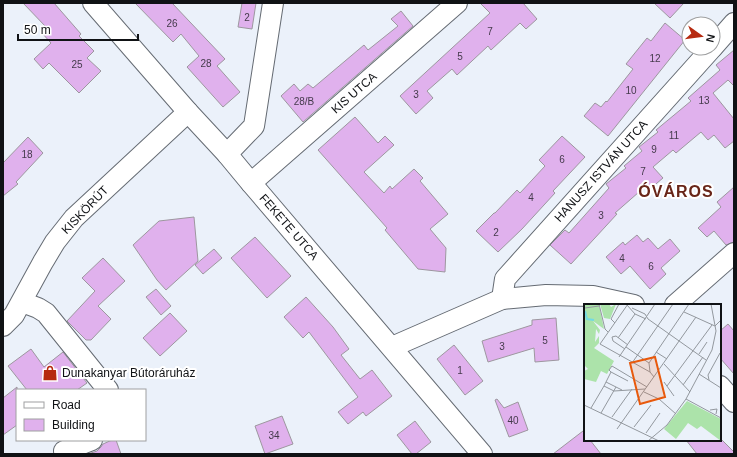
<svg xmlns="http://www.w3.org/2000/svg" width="737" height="457" font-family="Arial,sans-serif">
<rect width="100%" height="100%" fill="#ebf1fa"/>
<g fill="#e0b1ed" stroke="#9d979f">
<polygon points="23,3 54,3 81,34 79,36 94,51 87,58 101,71 79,93 49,63 43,69 34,59 51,43 41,32 46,27"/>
<polygon points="135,3 172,3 225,59 217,66 240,92 223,107 187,67 199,56 181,34 173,42"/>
<polygon points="242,3 256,3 252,29 238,27"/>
<polygon points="480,3 523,3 537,19 526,29 520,23 491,50 488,46 457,75 452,69 427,91 433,98 416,114 400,96 490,13"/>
<polygon points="654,3 684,3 670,18"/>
<polygon points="401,11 413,26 303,122 281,96 294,84 300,91 308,84 313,88 364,45 368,50 398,26 391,19"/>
<polygon points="665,23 685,40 608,136 584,116 595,103 601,107 606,101 607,102 633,69 626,64 647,38 651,41"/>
<polygon points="734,50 734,86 728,80 713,93 734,119 734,141 725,148 714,135 708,140 701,132 676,153 673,150 653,167 663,178 650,189 647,185 615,213 617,214 571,264 550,245 565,230 569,233 609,188 606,184 626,168 624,166 642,151 639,147 658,132 656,130 691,101 688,98 720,70 716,65"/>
<polygon points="355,117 378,143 385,136 394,145 364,172 384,193 390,186 392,189 414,169 423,178 420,181 448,214 430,229 446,248 445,272 418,269 385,230 387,228 318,150"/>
<polygon points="562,136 585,157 553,191 555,193 522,229 498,252 476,231 494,213 495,213 517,190 520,193 545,166 539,160"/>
<polygon points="28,137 43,153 16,182 18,184 3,196 3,163"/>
<polygon points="734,187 734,242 726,245 714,231 707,237 698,228 721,207 717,202"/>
<polygon points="194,217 198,261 166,290 157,280 133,245 159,221"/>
<polygon points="637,235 643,242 648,238 658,249 670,239 680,251 661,268 666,274 650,289 630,266 621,274 606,257 623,242 625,245"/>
<polygon points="255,237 291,276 267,298 231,258"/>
<polygon points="214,249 222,258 203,274 195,265"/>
<polygon points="103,258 125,281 98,306 111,319 91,340 86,340 67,321 95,291 82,278"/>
<polygon points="156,289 171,306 161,315 146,297"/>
<polygon points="306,297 333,327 349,349 341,355 360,379 372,370 392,396 366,416 363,412 348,424 338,412 358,397 309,332 303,338 284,317"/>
<polygon points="170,313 187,331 160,356 143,338"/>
<polygon points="556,318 559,360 535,362 534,348 488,362 482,341 532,325 532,320"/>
<polygon points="728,324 734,331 734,374 720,358 720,331"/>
<polygon points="454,345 483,381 465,395 437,359"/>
<polygon points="31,349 44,367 63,352 87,383 77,390 27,390 8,366"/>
<polygon points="17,387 17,425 3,435 3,398"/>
<polygon points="497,399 504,408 518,402 528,430 509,437 495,400"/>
<polygon points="282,416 293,444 265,454 255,426"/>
<polygon points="415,421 431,442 416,454 412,454 397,435"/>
<polygon points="583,431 585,433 585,440 590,440 601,454 553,454"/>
<polygon points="112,440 116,440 121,454 88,454 97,451 101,447 103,444"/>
<polygon points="686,440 722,440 734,452 734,454 697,454"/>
</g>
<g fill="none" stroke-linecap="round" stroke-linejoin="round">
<g stroke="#656b73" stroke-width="22">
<g id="minor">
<polyline points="93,3 188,112 227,154 251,183 482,454"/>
<polyline points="713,47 734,23"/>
<polyline points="227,154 254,126 273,3"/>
<polyline points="251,183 457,3"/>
<polyline points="502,299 505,279 712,48"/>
<polyline points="22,302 38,308 46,313 108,390"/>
<polyline points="675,305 734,253"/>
<polyline points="3,326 14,315 43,262 55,242 74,218 188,112"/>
<polyline points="392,347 502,299 546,295 593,296 634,305"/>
<polyline points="720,386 734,402"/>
<polyline points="64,451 92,440"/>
</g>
</g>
<use href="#minor" stroke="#fff" stroke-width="20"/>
</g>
<defs>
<g id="shop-bare" transform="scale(1.2)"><path d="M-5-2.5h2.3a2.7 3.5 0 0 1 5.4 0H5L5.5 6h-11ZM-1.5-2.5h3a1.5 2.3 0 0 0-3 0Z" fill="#b62a10" stroke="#fff" stroke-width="2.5" paint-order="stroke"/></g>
</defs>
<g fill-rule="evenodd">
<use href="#shop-bare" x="50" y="373"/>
</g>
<g text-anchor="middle" stroke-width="4" stroke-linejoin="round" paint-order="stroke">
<g font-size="10" fill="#443a4b">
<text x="247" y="21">2</text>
<text x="172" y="27">26</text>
<text x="490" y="35">7</text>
<text x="460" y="60">5</text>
<text x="655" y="62">12</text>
<text x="206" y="67">28</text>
<text x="77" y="68">25</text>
<text x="631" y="94">10</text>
<text x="416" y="98">3</text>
<text x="704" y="104">13</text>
<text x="304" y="105">28/B</text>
<text x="674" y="139">11</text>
<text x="654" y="153">9</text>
<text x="27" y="158">18</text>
<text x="562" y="163">6</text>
<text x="643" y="175">7</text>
<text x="531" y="201">4</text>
<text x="601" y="219">3</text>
<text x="496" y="236">2</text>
<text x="622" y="262">4</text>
<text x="651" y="270">6</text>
<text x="545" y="344">5</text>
<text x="502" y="350">3</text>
<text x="460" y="374">1</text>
<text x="513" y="424">40</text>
<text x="274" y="439">34</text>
</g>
<g font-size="12" fill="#101215" stroke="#fff">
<text transform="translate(354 93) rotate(-41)" y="4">KIS UTCA</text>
<text transform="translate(601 171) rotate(-48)" y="4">HANUSZ ISTVÁN UTCA</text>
<text transform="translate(85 210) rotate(-46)" y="4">KISKÖRÚT</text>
<text transform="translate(289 227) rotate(49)" y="4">FEKETE UTCA</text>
</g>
<g font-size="12" fill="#101215" stroke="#fff" text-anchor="start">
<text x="62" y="377">Dunakanyar Bútoráruház</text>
</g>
<g font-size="16" font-weight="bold" letter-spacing="1" fill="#682518" stroke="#fff">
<text x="676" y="197">ÓVÁROS</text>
</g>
</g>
<g transform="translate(584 304)">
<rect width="137" height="137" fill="#ebf1fa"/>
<path d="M0 0H15L20 25 9 17 16 26 15 30 12 25 11 38 15 32V39L10 44 30 57 23 70 17 67 12 78 0 75V67L4 65 0 61ZM16 0H25L27 3 32 0 26 15 20 14ZM103 97 137 115V137L117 122 113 125 104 119 92 135 80 125Z" fill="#ace3aa"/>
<path fill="none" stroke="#72dae3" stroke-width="2" d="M1 7 3 15 10 16"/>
<path fill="none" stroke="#93989e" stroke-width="1" d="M15 0 21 25 24 28M44 0 16 40 66 68M43 1 51 10 62 15M1 4 15 2M48 4 61 10 64 15 122 56M100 8 131 22 137 16M31 19 27 15 35 0M28 33 32 32 44 41M28 33 29 37 41 45M34 34 51 10M42 43 65 59M72 48 83 55M115 50 123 38M35 53 71 0M48 59 89 0M80 60 106 88M27 68 25 66 28 62 63 83M27 68 20 82 30 87M27 68 44 77M115 70 137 84M70 73 66 68 65 59 105 0M125 76 124 71 136 49M22 78 38 86M80 78 90 92M99 81 119 53M83 82 128 21M30 87 61 85M60 88 75 95 92 110M102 95 137 114M0 101 75 137M7 104 20 82M126 106 133 105 132 110M17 109 32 83M28 113 48 85M50 123 67 101M33 125 112 13M62 129 76 109M64 137 83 121 102 95 128 46 132 27 127 0"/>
<path fill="#e8590c" fill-opacity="0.15" stroke="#e8590c" stroke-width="2" d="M71 53 81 93 56 100 46 59Z"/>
<rect width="137" height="137" fill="none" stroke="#101215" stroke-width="2"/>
</g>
<rect width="737" height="457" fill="none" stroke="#101215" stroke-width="8"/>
<rect x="16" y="389" width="130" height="52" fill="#ffffff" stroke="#9fa0a1"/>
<rect x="24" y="402" width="20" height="6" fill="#ffffff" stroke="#9fa0a1"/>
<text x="52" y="409" font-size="12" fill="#101215">Road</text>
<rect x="24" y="419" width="20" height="12" fill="#e0b1ed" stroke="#9fa0a1"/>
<text x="52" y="429" font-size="12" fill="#101215">Building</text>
<g transform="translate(701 36) rotate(104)"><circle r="19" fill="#ffffff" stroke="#9fa0a1"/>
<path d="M0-3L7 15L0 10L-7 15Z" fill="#b62a10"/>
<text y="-6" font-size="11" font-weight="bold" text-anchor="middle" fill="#101215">N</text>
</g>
<path d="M18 34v6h120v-6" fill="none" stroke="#101215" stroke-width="2"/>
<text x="24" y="34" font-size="12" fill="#101215" stroke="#ffffff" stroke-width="3" paint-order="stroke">50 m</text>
</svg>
